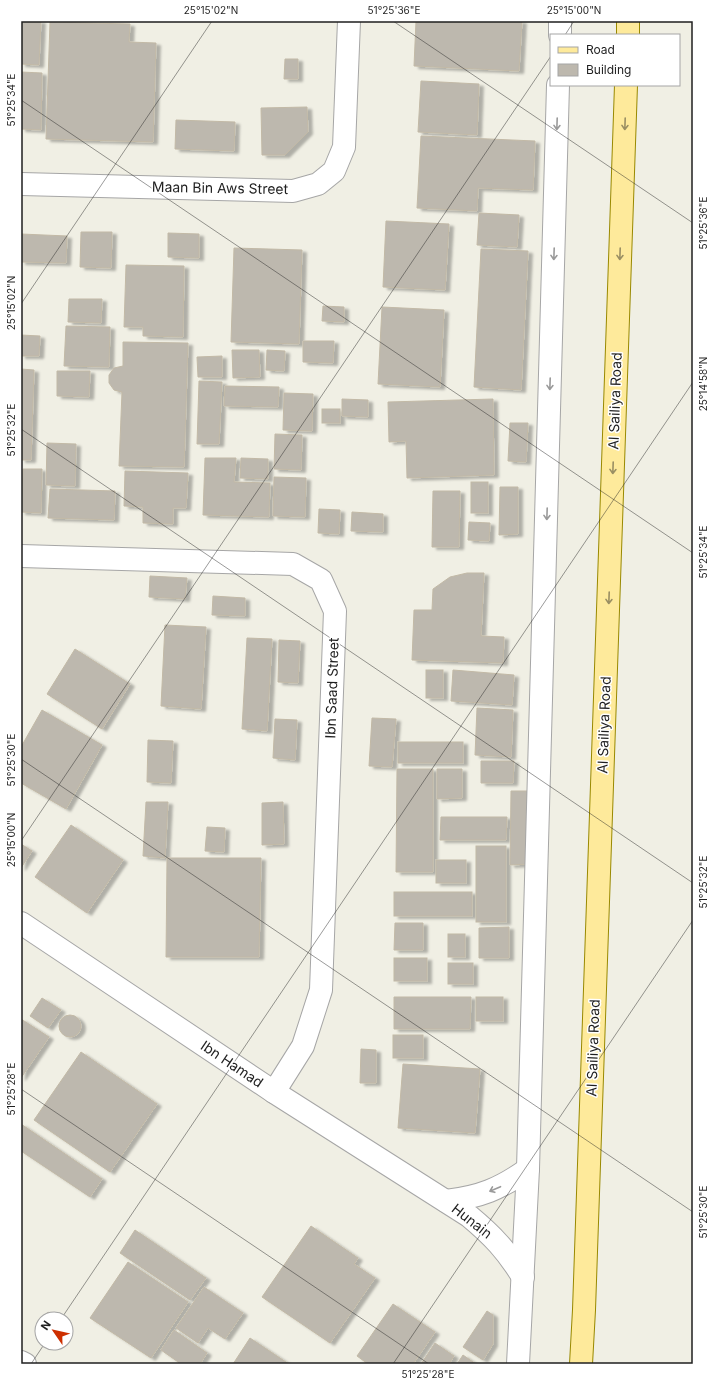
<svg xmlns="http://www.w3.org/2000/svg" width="714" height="1385" font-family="Inter,sans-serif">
<defs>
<filter id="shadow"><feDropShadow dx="4.5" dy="2.5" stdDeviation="1" flood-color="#0004"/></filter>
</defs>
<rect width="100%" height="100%" fill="#f0efe4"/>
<g fill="#bdb8ae" stroke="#c2b9a6" filter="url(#shadow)">
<polygon points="21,21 41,21 39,65 21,64"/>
<polygon points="416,21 522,21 519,71 414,66"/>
<polygon points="50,22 130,24 129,42 156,43 153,142 46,139"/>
<polygon points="285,59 298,59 298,79 284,79"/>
<polygon points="21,72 42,73 41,130 21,129"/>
<polygon points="421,81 479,84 477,135 418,132"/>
<polygon points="307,107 308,132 285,155 262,155 261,108"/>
<polygon points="176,120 235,122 234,151 175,149"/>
<polygon points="421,136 535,141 533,190 478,188 477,211 417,208"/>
<polygon points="479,213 519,215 517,247 477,245"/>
<polygon points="386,221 449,224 445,290 383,287"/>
<polygon points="81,232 112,232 111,268 80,267"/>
<polygon points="168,233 199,234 199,258 168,257"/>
<polygon points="21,234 67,236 66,263 21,262"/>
<polygon points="234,248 302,250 299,344 231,342"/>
<polygon points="481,249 528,251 521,390 474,387"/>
<polygon points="126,265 184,266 183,337 143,336 143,327 124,327"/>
<polygon points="69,299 102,299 101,323 68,322"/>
<polygon points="323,306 344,307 344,322 322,321"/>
<polygon points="382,307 444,310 440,387 378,384"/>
<polygon points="66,326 110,327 109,367 64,366"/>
<polygon points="21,335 40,336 39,356 21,356"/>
<polygon points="303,341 334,341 333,363 303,362"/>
<polygon points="123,342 188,343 184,467 119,466 122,392 114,390 109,383 109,375 114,368 123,366"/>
<polygon points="232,350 259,350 260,377 233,378"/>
<polygon points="267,350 285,351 284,371 266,370"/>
<polygon points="222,356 222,377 198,377 197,357"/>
<polygon points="21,369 34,370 31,460 21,460"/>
<polygon points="57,371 90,371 89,397 57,396"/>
<polygon points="199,381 222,382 219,444 197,444"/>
<polygon points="225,386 279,387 278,407 224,406"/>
<polygon points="284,393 313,394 312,431 283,430"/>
<polygon points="342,399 368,400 368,417 342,416"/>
<polygon points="493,399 494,475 407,478 406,441 389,442 388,402"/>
<rect x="322" y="409" width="18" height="14"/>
<polygon points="510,423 528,423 526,462 508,461"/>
<polygon points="275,434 302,435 301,470 274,469"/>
<polygon points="47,443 76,444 75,486 46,485"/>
<polygon points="205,458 236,458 234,482 270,483 269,517 203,515"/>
<polygon points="241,458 268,459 268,479 240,478"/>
<polygon points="23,469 42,469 41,513 21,512"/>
<polygon points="125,471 188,473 186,508 173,508 173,524 143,523 143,507 124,506"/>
<polygon points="274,477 306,478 305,517 273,516"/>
<rect x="471" y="482" width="17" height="31"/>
<polygon points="500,487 518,487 518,534 499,535"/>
<polygon points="50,489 115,491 114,520 48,518"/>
<polygon points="433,491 460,491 459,547 432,547"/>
<polygon points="319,509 340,510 339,534 318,533"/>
<polygon points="352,512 383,514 383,532 351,531"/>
<polygon points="469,522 490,523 489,541 468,540"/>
<polygon points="467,573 484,573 481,636 504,637 503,663 412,660 414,610 432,610 433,589 450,577"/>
<polygon points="150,576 187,578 185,599 149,597"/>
<polygon points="213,596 245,598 245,616 212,615"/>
<polygon points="165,625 206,627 201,709 161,706"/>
<polygon points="247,638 272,639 267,731 242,729"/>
<polygon points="279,640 300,641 298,683 278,682"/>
<polygon points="75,649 130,684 102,729 47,694"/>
<rect x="426" y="670" width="17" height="28"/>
<polygon points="453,670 514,675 512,705 451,701"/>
<polygon points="477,708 513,710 511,757 475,755"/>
<polygon points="42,710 102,745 66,809 21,783 21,747"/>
<polygon points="372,718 396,719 392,767 369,766"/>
<polygon points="275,719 297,720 295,760 273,758"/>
<polygon points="148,740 173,741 171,783 147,782"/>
<rect x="398" y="742" width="65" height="21"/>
<polygon points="481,761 514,761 513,783 481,783"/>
<polygon points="397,769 433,769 433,872 396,872"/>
<polygon points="437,769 462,769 462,798 437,799"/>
<polygon points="511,791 531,791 530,864 510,865"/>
<polygon points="146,802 168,802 165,858 143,856"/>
<polygon points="283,802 284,844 262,845 262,803"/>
<polygon points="441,817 507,817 506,840 440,840"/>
<polygon points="71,825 123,860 87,913 35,877"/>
<polygon points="207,827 225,828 224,852 205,851"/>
<polygon points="21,844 32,851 21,868"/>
<rect x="476" y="846" width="30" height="76"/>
<polygon points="167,858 261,858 259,957 166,957"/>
<rect x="436" y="860" width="30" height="23"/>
<rect x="394" y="892" width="78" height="24"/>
<polygon points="395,923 423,923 423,950 394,950"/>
<polygon points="509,927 509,958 479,958 479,928"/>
<rect x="448" y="934" width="17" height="23"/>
<rect x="394" y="958" width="33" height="23"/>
<rect x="448" y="963" width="25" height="21"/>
<polygon points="394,997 471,997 470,1029 394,1029"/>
<rect x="476" y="997" width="27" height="24"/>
<polygon points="42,998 61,1010 48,1028 30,1016"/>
<circle cx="70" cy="1026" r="11"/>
<polygon points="21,1019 49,1037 21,1078"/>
<rect x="393" y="1035" width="30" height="23"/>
<polygon points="361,1049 376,1050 376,1083 360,1083"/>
<polygon points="81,1052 157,1104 110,1172 34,1120"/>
<polygon points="403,1064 480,1069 475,1133 398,1128"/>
<polygon points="21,1124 102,1179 90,1197 21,1151"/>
<polygon points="311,1226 358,1258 354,1264 375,1278 330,1343 262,1297"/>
<polygon points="135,1230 206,1278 190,1300 120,1253"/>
<polygon points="128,1262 188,1302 151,1358 90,1318"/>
<polygon points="204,1287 243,1313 225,1339 208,1328 198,1343 176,1328"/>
<polygon points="393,1304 435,1332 413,1364 368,1364 357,1356"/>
<polygon points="487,1311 493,1315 493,1344 483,1360 463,1347"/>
<polygon points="48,1312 58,1319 43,1319"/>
<polygon points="174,1330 207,1353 200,1364 181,1364 161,1350"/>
<polygon points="250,1338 289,1364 233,1364"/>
<polygon points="435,1343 454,1356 449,1364 421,1364"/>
<polygon points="463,1355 476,1364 457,1364"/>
</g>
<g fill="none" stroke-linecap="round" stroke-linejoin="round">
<g stroke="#a6a6a6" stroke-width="24">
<g id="minor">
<polyline points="560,35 560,21"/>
<polyline points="21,184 293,191 318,184 334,171 344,147 349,21"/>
<polyline points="21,556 293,564 321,580 335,611 321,990 303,1046 274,1092"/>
<path d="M21 923 274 1092 469 1216C493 1236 506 1250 523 1277"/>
<path d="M446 1201C480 1197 500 1189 528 1169"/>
<polyline points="21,1362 25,1364"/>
<polyline points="518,1364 528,1169 558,85"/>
</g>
</g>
<g stroke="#998900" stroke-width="24">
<g id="primary">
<polyline points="628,35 628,21"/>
<polyline points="581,1364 584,1310 626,85"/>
</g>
</g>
<use href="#minor" stroke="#fff" stroke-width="22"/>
<use href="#primary" stroke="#feea9b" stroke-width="22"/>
</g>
<defs><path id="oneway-shaft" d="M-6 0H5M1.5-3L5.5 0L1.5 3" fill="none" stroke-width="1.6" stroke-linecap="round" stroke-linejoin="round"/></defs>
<g stroke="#9a9a9a">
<use href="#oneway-shaft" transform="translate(557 124) rotate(92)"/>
<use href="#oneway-shaft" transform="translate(554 254) rotate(92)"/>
<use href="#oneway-shaft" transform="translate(550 384) rotate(92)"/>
<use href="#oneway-shaft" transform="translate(547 514) rotate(92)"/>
<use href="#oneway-shaft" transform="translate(495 1189) rotate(157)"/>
</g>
<g stroke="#9a8f63">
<use href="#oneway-shaft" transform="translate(625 124) rotate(92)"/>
<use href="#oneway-shaft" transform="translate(620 254) rotate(92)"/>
<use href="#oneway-shaft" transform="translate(613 468) rotate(92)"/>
<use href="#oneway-shaft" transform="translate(609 598) rotate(92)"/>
</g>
<path fill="none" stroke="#1f1f1f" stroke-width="1" stroke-opacity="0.45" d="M393 21 693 223M565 35 574 21M21 100 693 553M21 304 212 21M21 429 693 883M21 759 693 1212M21 841 551 56M21 1089 429 1364M61 1319 693 382M31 1364 45 1343M393 1364 693 920"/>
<g text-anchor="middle" stroke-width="3" stroke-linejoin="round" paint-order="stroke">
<g font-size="14" fill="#1f1f1f" stroke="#fff">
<text transform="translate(220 188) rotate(1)" y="5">Maan Bin Aws Street</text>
<text transform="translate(615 401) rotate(-88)" y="5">Al Sailiya Road</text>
<text transform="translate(332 688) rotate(-88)" y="5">Ibn Saad Street</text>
<text transform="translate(604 725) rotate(-88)" y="5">Al Sailiya Road</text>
<text transform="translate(593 1048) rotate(-88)" y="5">Al Sailiya Road</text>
<text transform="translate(232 1064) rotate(34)" y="5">Ibn Hamad</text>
<text transform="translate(472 1221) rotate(38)" y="5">Hunain</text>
</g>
</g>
<rect width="714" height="1385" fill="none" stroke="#ffffff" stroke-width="44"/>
<rect x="550" y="34" width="130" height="52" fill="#ffffff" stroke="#a5a5a5"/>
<rect x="558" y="47" width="20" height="6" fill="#feea9b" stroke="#a5a5a5"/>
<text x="586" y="54" font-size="12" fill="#1f1f1f">Road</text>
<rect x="558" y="64" width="20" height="12" fill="#bdb8ae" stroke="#a5a5a5"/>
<text x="586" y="74" font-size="12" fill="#1f1f1f">Building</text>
<g transform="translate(54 1331) rotate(304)"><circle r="19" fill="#ffffff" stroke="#a5a5a5"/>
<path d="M0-3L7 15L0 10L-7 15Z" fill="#cd2f00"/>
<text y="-6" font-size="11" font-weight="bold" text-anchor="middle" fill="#1f1f1f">N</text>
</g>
<rect x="22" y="22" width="670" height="1341" fill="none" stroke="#1f1f1f" stroke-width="1.5"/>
<g font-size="10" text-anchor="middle" fill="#1f1f1f">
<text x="211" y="14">25°15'02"N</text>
<text x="394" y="14">51°25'36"E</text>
<text x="574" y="14">25°15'00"N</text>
<text transform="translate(11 100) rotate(-90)" y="4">51°25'34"E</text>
<text transform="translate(703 223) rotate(-90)" y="4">51°25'36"E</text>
<text transform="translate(11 303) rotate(-90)" y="4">25°15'02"N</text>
<text transform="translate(703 384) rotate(-90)" y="4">25°14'58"N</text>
<text transform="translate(11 430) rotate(-90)" y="4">51°25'32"E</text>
<text transform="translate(703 552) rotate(-90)" y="4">51°25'34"E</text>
<text transform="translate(11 760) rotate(-90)" y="4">51°25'30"E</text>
<text transform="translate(11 840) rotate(-90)" y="4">25°15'00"N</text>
<text transform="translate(703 882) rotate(-90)" y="4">51°25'32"E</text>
<text transform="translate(11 1089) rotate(-90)" y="4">51°25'28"E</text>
<text transform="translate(703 1212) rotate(-90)" y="4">51°25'30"E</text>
<text x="428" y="1378">51°25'28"E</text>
</g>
</svg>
